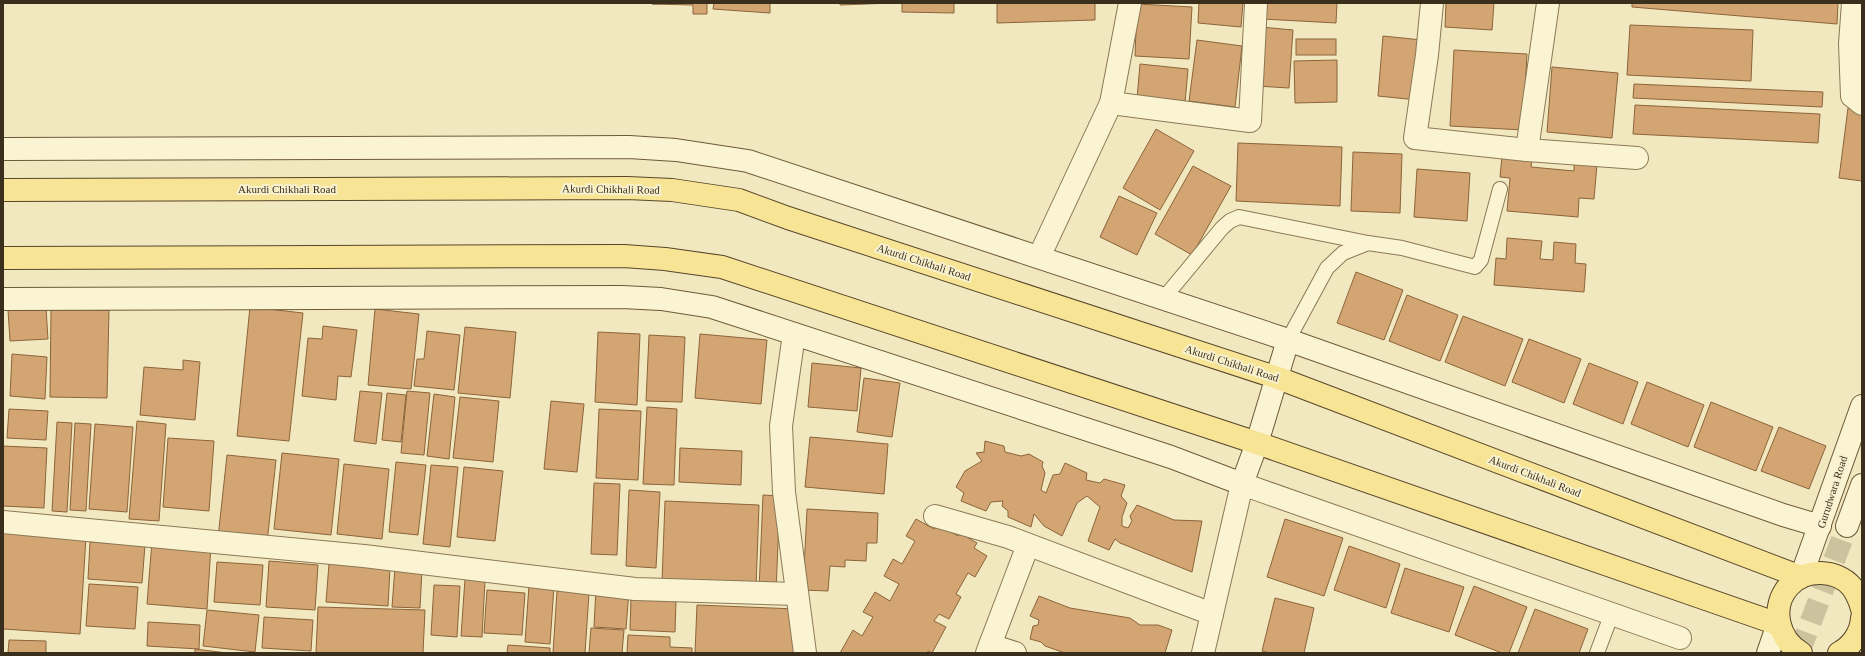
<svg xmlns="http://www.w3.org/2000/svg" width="1865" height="656" font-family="'Times New Roman',serif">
<rect width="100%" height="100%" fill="#f1e8bf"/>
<g fill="#d2a572" stroke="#8c643a">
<polygon points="707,3 707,14 693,14 693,5 652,4"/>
<polygon points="714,3 770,3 770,13 713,9"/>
<polygon points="840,3 892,3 840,5"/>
<polygon points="902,3 954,3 954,13 902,12"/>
<polygon points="997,3 1095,3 1095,20 997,23"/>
<polygon points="1199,3 1243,3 1241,27 1198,23"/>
<polygon points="1264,3 1337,3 1336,23 1263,19"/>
<polygon points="1446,3 1494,3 1492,30 1445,27"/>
<polygon points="1632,3 1838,3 1837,24 1632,7"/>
<polygon points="1137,4 1192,7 1189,59 1135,56"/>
<polygon points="1630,25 1753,30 1751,81 1627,75"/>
<polygon points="1261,27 1293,30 1289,88 1257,86"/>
<polygon points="1383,36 1422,40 1417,100 1378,96"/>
<rect x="1296" y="39" width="40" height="16"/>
<polygon points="1197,40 1242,46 1235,107 1189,101"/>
<polygon points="1454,50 1527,54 1523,130 1450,126"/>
<polygon points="1337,60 1337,102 1295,103 1294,61"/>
<polygon points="1140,64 1188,69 1185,103 1137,99"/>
<polygon points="1552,67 1618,73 1612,138 1547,132"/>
<polygon points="1634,84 1823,92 1822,107 1633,98"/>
<polygon points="1635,105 1820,114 1818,143 1633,134"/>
<polygon points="1848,108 1862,110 1862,181 1839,178"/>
<polygon points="1156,129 1194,151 1160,210 1123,188"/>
<polygon points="1238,143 1342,147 1340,206 1236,201"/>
<polygon points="1353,152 1402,154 1400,213 1351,211"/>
<polygon points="1502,156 1532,159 1531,167 1574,171 1574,162 1597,164 1594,199 1579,198 1578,217 1507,211 1510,178 1500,177"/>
<polygon points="1193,166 1231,186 1192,255 1155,234"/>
<polygon points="1417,169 1470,173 1467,221 1414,217"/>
<polygon points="1119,196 1157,213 1137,255 1100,237"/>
<polygon points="1507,238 1542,241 1540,259 1553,260 1554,242 1576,244 1575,263 1586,264 1584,292 1494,285 1496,258 1506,259"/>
<polygon points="1356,272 1403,290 1384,340 1337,323"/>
<polygon points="1407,295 1458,315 1440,361 1389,341"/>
<polygon points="250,307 303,313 289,441 237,436"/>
<polygon points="46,308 48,339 10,341 8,310"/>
<polygon points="51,309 109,310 107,398 50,397"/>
<polygon points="375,309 419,314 411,389 368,385"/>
<polygon points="1463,316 1523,339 1505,386 1445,362"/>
<polygon points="323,326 357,330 351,377 338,376 336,400 302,396 308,338 322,339"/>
<polygon points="465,327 516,332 510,398 458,393"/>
<polygon points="427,331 460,335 454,390 414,386 417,359 424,359"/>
<polygon points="598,332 640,334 637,405 595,402"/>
<polygon points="700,334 767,340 761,404 695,398"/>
<polygon points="649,335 685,337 682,402 646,401"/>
<polygon points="1529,339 1581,359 1564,403 1512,382"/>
<polygon points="12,354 47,357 45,399 10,396"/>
<polygon points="183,360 200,362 195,420 140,415 144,367 183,370"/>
<polygon points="812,363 861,368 857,411 808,407"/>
<polygon points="1589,363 1638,382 1623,424 1573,404"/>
<polygon points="864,378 900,383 892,437 857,432"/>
<polygon points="1647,382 1704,405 1688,447 1631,424"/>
<polygon points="360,391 382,393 376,444 354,441"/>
<polygon points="407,391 430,393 424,455 401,453"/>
<polygon points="387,393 406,395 401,442 382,440"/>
<polygon points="434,394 455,397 449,459 427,456"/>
<polygon points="460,397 499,401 493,462 453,458"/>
<polygon points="551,401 584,404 577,472 544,469"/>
<polygon points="1711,402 1773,427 1756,471 1694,447"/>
<polygon points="647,407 677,409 674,485 643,484"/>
<polygon points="9,409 48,411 46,440 7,438"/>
<polygon points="599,409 641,411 638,480 596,478"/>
<polygon points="137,421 166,424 159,521 129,519"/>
<polygon points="57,422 72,423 67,512 52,511"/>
<polygon points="75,423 91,424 86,511 70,510"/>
<polygon points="95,424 133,427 127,512 89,509"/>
<polygon points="1779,427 1826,446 1809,489 1761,471"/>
<polygon points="810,437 888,444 884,494 805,487"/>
<polygon points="168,438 214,441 209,511 163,507"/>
<polygon points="985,441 1004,446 1005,452 1021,456 1029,454 1043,462 1042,466 1045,473 1041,490 1046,493 1053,475 1060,474 1065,463 1087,473 1086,480 1100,483 1104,479 1125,485 1121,496 1127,503 1122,517 1122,526 1128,528 1132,521 1130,516 1137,505 1174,520 1202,521 1192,572 1120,543 1115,539 1109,550 1088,541 1100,507 1087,496 1077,503 1062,536 1044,526 1034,514 1031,527 1008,517 1008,511 1002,506 1003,501 991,502 986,511 961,501 964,493 956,487 965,471 982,461 976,453 984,452"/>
<polygon points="3,446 47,448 44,508 3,506"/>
<polygon points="680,448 742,451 741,485 679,482"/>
<polygon points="282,453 339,459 331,535 274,529"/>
<polygon points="227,455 276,460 267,543 218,538"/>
<polygon points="396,462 426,465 418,535 389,532"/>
<polygon points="344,464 389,469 382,539 337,534"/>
<polygon points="431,465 458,467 450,547 423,544"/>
<polygon points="464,467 503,471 495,541 457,537"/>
<polygon points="594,483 620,484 617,555 591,554"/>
<polygon points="629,490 660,492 656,568 626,566"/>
<polygon points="763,495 780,496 776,591 759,590"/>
<polygon points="665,501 759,505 756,587 662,582"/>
<polygon points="807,509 878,513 877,543 867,543 866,561 845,560 845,567 830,566 828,591 803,590"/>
<polygon points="916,519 934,529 937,524 958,536 960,533 977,543 974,548 987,556 975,577 968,573 956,594 961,597 949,619 939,614 934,621 946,627 932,653 928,651 927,653 840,653 853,630 862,636 873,617 863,612 875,592 890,601 899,584 884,576 893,559 902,564 915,541 906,536"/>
<polygon points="1285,519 1343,538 1324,596 1267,577"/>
<polygon points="3,532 86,537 80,634 3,629"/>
<polygon points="152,541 211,545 207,609 147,604"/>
<polygon points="90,542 145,545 142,583 88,579"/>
<polygon points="1349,546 1400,564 1386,608 1334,590"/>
<polygon points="269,561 318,565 315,610 266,607"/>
<polygon points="217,562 263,565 260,605 214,602"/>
<polygon points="329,564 390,568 388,606 326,602"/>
<polygon points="395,567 422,569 420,608 392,607"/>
<polygon points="1405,568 1464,587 1449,632 1391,613"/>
<polygon points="465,579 485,581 482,637 461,636"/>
<polygon points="89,584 138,587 135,629 86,626"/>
<polygon points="434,585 460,586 457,637 431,635"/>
<polygon points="529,585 554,586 550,644 525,642"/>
<polygon points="1474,586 1527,607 1509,653 1502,653 1455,635"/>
<polygon points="596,588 629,590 626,629 594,627"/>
<polygon points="487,590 525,593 522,635 484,633"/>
<polygon points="557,591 589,593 585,653 553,653"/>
<polygon points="1039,596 1070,608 1130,618 1140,625 1158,625 1172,630 1165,653 1065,653 1045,646 1041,642 1030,639 1033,626 1038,625 1039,620 1030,616"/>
<polygon points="631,598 676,600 675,632 630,630"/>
<polygon points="1275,598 1314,608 1304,653 1270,653 1262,651"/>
<polygon points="697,605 796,609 794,653 695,653"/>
<polygon points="318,607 425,610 423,653 316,653"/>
<polygon points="1535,609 1588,629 1579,653 1518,653"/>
<polygon points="207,610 259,615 255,652 203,646"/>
<polygon points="264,617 313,620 311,651 262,648"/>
<polygon points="148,622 200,625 199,649 147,646"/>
<polygon points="591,628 624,630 622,653 589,653"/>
<polygon points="628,635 670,637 670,647 692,648 692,653 627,653"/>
<polygon points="9,640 46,641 46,653 8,653"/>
<polygon points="508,645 550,648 550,653 507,653"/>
<polygon points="195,649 227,653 195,653"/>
</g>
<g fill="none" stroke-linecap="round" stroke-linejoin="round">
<polyline stroke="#ccc39e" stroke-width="22" stroke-dasharray="22 11" stroke-linecap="butt" points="1799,653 1847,526"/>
<g stroke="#8b7856" stroke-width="16">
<g id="lane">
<polyline points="1164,298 1222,228 1230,221 1239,217 1368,243"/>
<polyline points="1288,340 1327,268 1343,253 1368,243 1402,248 1475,267 1481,260 1500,189"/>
<polyline points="1597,653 1612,613"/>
</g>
</g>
<g stroke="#8b7856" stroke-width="24">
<g id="street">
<polyline points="1432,3 1427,55 1415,138 1527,150 1548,3"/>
<polyline points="1853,3 1850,44 1852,96 1862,104"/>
<polyline points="1111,103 1250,121 1256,3"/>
<polyline points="1527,150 1637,158"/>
<polyline points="1039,257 1111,103 1130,3"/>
<polyline points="794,334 781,426 784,492 805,653"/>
<polyline points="935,516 1008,537 1212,614"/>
<polyline points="3,522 364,556 635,589 797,594"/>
<polyline points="990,645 1015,653"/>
<polyline points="987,653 1028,545"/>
<polyline points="1203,653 1242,484 1680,638"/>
</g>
</g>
<g stroke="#6d5939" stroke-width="24">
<g id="secondary">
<polyline points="3,149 629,147 676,150 748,161 1288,340 1783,515 1820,526"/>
<polyline points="3,299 622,297 661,299 712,307 1171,457 1242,484 1257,443 1288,340"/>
<polyline points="1847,526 1862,485"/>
<polyline points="1801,577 1862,406"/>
<polyline points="1768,653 1778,624"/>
</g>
</g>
<g stroke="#58452b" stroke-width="24">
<g id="primary">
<polyline points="3,190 627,188 672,190 739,200 788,218 1278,378 1801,577"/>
<polyline points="3,258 624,256 665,259 722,267 1257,443 1778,624"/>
<path d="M1801 653C1778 639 1770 607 1789 586 1805 568 1837 569 1852 587 1857 594 1860 601 1862 609"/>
<path d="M1839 653C1852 646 1861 633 1862 618"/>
</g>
</g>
<use href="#lane" stroke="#fbf4d3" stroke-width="14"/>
<use href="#street" stroke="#fbf4d3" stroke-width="22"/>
<use href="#secondary" stroke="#fbf4d3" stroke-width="22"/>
<use href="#primary" stroke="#f7e494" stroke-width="22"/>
</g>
<g text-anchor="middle" stroke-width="4" stroke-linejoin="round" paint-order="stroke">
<g font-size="11" fill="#3a2e1c" stroke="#f8f1cf">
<text x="287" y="193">Akurdi Chikhali Road</text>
<text transform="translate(611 189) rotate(1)" y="4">Akurdi Chikhali Road</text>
<text transform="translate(924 262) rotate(18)" y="4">Akurdi Chikhali Road</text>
<text transform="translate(1232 363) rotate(18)" y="4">Akurdi Chikhali Road</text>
<text transform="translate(1535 476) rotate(21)" y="4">Akurdi Chikhali Road</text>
<text transform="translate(1832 492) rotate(-72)" y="4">Gurudwara Road</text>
</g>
</g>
<rect width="1865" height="656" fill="none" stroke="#3a2e1c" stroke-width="8"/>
</svg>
